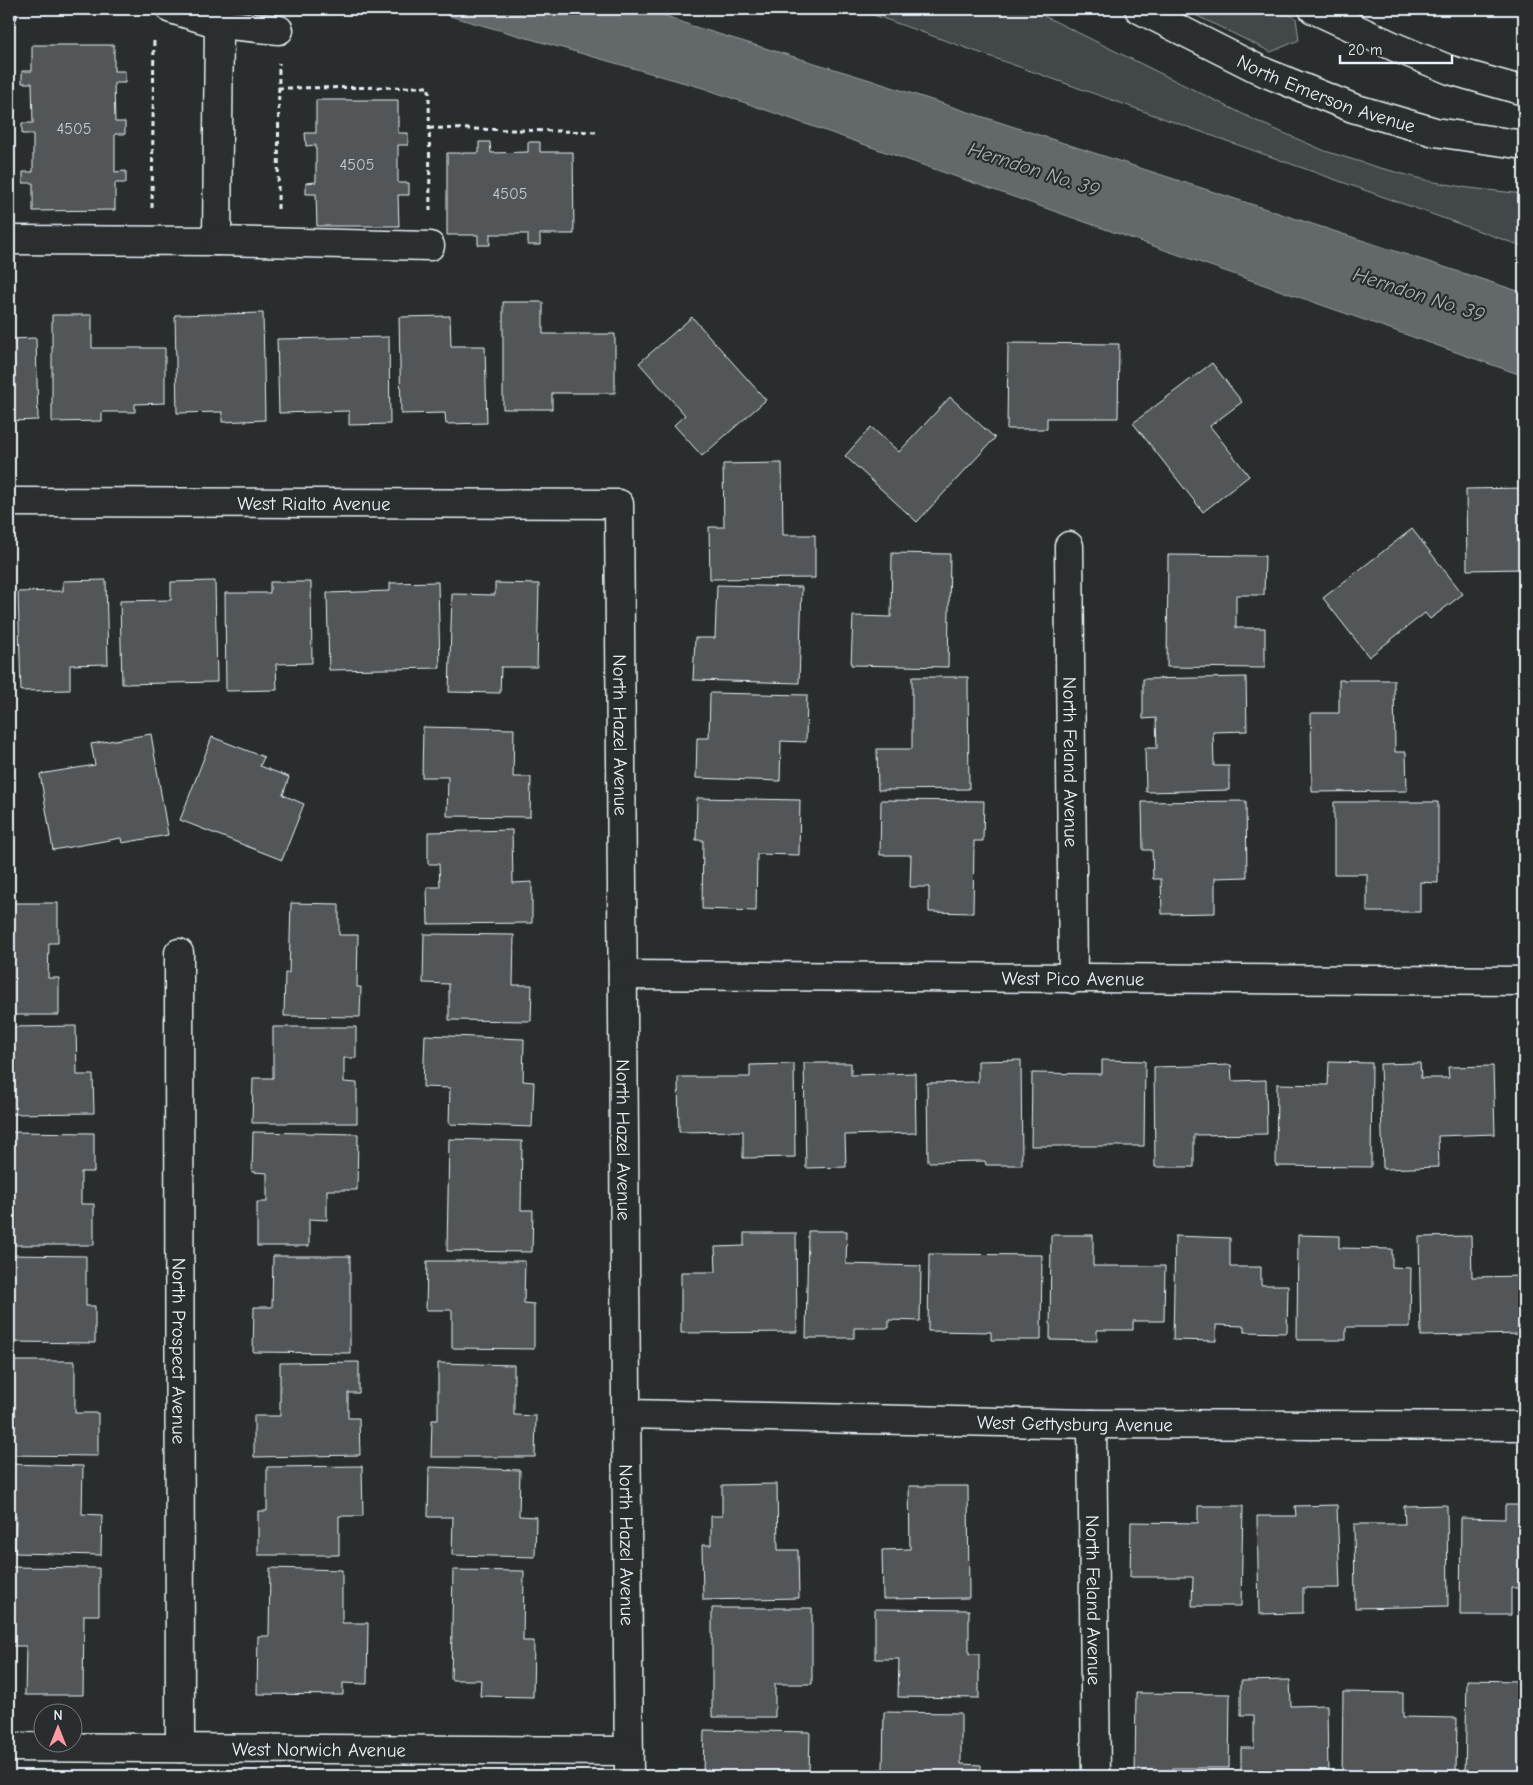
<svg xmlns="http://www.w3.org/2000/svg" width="1533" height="1785" font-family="'Comic Neue',sans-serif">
<rect width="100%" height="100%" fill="#2a2d2e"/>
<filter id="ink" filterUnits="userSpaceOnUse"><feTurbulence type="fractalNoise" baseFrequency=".02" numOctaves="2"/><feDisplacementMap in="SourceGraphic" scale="10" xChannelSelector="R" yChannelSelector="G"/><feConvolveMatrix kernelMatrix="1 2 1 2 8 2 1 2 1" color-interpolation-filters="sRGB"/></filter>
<g filter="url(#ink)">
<g fill="#424648" stroke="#959ca0">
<polygon points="857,9 1030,9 1263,124 1325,151 1377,167 1429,181 1469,188 1524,194 1524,247"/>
<polygon points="1183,9 1277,9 1296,18 1299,40 1271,52"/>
</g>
<polygon fill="#63686b" stroke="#989fa3" points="425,9 649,9 692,26 864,78 1524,293 1524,376 703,88"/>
<g fill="#535759" stroke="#e8f1f8">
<polygon points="32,45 114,45 114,71 125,71 125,83 114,83 115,122 125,122 125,134 115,134 115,172 126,171 126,183 115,183 115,210 33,211 33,183 23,183 23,172 33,172 33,134 22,134 22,123 33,123 32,83 22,83 22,71 32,71"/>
<polygon points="316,100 398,100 398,133 408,133 408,145 398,145 398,183 409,183 409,195 398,195 399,226 317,226 316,194 306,194 306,183 316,182 316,145 306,146 305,133 316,133"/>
<polygon points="479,142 490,142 491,153 528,152 528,142 540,142 540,152 573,152 574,234 540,234 540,245 528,245 528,234 490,234 490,245 478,245 478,235 447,235 447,153 479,153"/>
<polygon points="503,302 543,302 543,334 615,334 615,393 552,393 552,409 503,409"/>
<polygon points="263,313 265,420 222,422 222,412 177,413 175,315"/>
<polygon points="52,315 92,315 92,348 165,348 165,403 135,404 135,412 102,412 102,421 52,422"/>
<polygon points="450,316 451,346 485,346 487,423 446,424 445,413 401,414 399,317"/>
<polygon points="692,317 766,400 702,456 674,425 685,415 639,363"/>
<polygon points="389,337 390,424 349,425 349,411 279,413 277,339"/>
<polygon points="36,338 38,420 9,421 9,339"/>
<polygon points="1008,343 1119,344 1118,418 1047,418 1047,429 1007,429"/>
<polygon points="1212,363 1242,402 1210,426 1249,476 1203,512 1133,423"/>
<polygon points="950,397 995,438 917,522 845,456 871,427 899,452"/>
<polygon points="782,463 783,535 815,535 815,578 710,579 709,527 724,527 723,464"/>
<polygon points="1524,488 1524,569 1467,570 1466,489"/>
<polygon points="1412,529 1463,594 1430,619 1425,613 1369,657 1323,598"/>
<polygon points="892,553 950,554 948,667 851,665 853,616 891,617"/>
<polygon points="1168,555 1265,556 1264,595 1236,595 1236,628 1265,628 1265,668 1167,667"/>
<polygon points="106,580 108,664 70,665 70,690 21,691 18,592 63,591 63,581"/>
<polygon points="215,581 217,682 122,684 120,601 171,600 171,582"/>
<polygon points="270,582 311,582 312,663 276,664 277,690 226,691 225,593 270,593"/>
<polygon points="438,582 440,668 329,670 327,593 390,591 390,583"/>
<polygon points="495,583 539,584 537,667 501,667 500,693 449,692 452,594 495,595"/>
<polygon points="717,585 802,587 799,683 693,680 695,638 715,638"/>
<polygon points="912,677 968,677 969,789 878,790 877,749 912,749"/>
<polygon points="1246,677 1247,731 1213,732 1214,766 1229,766 1229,790 1146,792 1145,748 1157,748 1156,718 1143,719 1143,679"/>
<polygon points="1339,680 1394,680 1395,752 1406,752 1407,791 1312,792 1311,713 1339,713"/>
<polygon points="710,693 807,695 806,742 781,741 780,781 696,778 697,738 709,738"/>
<polygon points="423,727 514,729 513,777 531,777 530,817 447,816 448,777 422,777"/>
<polygon points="151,734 168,835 122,843 121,838 53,850 40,774 95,765 91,744"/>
<polygon points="212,737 264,757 260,766 289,777 283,795 304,804 282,860 180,820"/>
<polygon points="697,798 800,800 799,855 757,854 756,911 702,909 703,840 696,840"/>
<polygon points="881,800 984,801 983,841 974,841 973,913 929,912 929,887 910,887 911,855 880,855"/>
<polygon points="1246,801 1247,877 1215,878 1215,913 1162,914 1161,879 1153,879 1152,850 1143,850 1142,802"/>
<polygon points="1334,802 1438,802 1438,883 1420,882 1420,912 1367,912 1367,874 1334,874"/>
<polygon points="512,830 513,883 532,882 532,923 428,924 427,887 440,887 439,864 428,864 428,832"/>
<polygon points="9,903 58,903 58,943 49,943 48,978 59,978 59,1015 9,1015"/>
<polygon points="291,903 339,904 339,935 358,935 357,987 361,987 360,1017 284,1016 285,973 289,973"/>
<polygon points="424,934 514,935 513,985 532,985 531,1021 449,1020 449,984 423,983"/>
<polygon points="76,1026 77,1075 93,1075 94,1113 9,1114 9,1027"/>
<polygon points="273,1027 356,1027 356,1058 344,1058 344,1082 357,1083 357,1123 252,1123 253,1078 273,1078"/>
<polygon points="425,1035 524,1039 523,1081 534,1082 532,1127 449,1124 450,1088 423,1087"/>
<polygon points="1021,1060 1022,1165 986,1165 985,1161 928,1162 927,1083 978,1082 978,1061"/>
<polygon points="1102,1060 1145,1061 1144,1146 1031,1146 1032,1073 1102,1074"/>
<polygon points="1329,1062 1372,1063 1371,1167 1276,1166 1277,1084 1328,1085"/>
<polygon points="804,1063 851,1063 851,1075 915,1073 916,1133 845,1135 846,1167 806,1168"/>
<polygon points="1420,1063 1421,1078 1449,1078 1448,1067 1493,1066 1495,1134 1438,1136 1439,1167 1383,1169 1380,1064"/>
<polygon points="794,1064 795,1157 743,1158 743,1131 679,1132 678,1077 750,1077 750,1065"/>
<polygon points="1231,1065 1232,1081 1266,1080 1267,1134 1194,1135 1194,1167 1155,1167 1154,1067"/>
<polygon points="9,1132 94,1133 94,1172 81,1172 81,1204 94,1204 94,1245 9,1245"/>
<polygon points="253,1132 358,1134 357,1190 327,1190 327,1220 309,1219 309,1246 257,1246 257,1202 267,1202 267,1173 252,1172"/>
<polygon points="449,1139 522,1141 521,1210 533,1210 532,1252 447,1251"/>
<polygon points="808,1231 847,1231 846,1264 921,1266 920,1321 889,1320 889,1328 854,1328 854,1338 806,1338"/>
<polygon points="744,1233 796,1233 797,1332 681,1333 681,1272 716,1272 715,1247 744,1246"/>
<polygon points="1051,1235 1093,1235 1093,1266 1165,1266 1164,1321 1133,1321 1133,1330 1097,1330 1097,1341 1050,1340"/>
<polygon points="1298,1235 1339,1236 1339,1248 1392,1249 1392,1267 1411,1268 1410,1327 1346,1327 1346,1340 1297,1340"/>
<polygon points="1175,1236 1230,1238 1230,1267 1261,1267 1261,1285 1288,1285 1287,1333 1244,1332 1244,1326 1216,1325 1216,1341 1173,1340"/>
<polygon points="1471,1236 1472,1277 1524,1276 1524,1334 1421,1336 1419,1237"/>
<polygon points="929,1254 1042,1255 1041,1340 991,1340 991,1332 928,1331"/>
<polygon points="9,1255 86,1256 86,1306 95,1306 95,1343 14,1342 14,1327 9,1327"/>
<polygon points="273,1256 350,1256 350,1353 253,1352 254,1307 272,1307"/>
<polygon points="427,1261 525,1261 524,1303 534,1304 534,1349 452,1348 452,1310 426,1310"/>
<polygon points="9,1361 75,1361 75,1413 98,1413 98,1456 9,1455"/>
<polygon points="359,1362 359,1393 348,1393 348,1418 359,1418 360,1455 254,1457 254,1416 280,1416 280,1363"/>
<polygon points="438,1363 514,1365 514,1415 536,1416 535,1457 431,1457 432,1420 438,1420"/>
<polygon points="9,1464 83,1466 82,1514 102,1515 101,1555 15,1553 16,1516 9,1515"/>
<polygon points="362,1466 363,1516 339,1516 339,1555 258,1555 258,1511 267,1511 267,1467"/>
<polygon points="429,1467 520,1470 519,1516 536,1517 535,1557 452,1555 453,1517 428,1517"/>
<polygon points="777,1484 778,1550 798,1550 799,1598 703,1600 702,1545 711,1545 711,1516 722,1516 722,1485"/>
<polygon points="909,1486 968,1486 969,1598 883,1599 882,1550 910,1549"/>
<polygon points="1337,1505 1340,1588 1303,1588 1303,1613 1259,1614 1257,1516 1296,1516 1295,1506"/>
<polygon points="1447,1505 1448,1606 1355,1608 1354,1524 1405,1524 1404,1506"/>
<polygon points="1505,1505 1524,1505 1524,1588 1511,1588 1511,1615 1460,1615 1461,1518 1505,1519"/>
<polygon points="1198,1506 1243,1506 1241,1606 1192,1606 1193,1577 1130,1577 1131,1522 1198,1523"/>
<polygon points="9,1567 99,1568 99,1615 84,1615 83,1695 25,1695 26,1646 9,1646"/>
<polygon points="270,1568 342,1570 342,1623 368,1623 367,1684 343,1683 343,1695 257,1694 258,1636 269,1636"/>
<polygon points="453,1570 524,1571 523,1641 534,1641 533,1697 480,1696 481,1680 451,1680"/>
<polygon points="712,1608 812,1608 812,1684 775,1684 775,1717 712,1717"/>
<polygon points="875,1609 969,1610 969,1654 979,1654 979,1698 898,1697 899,1659 875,1659"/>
<polygon points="1290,1680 1291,1706 1327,1705 1328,1776 1241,1776 1241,1748 1254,1748 1254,1715 1241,1715 1241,1681"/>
<polygon points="1467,1680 1519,1681 1518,1705 1524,1705 1524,1776 1465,1776"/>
<polygon points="1343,1692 1403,1693 1403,1717 1457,1718 1456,1772 1386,1771 1386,1776 1342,1776"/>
<polygon points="1136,1693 1230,1694 1229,1768 1173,1768 1173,1776 1135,1776"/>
<polygon points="884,1712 961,1713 961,1764 981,1765 981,1776 877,1776 877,1769 883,1769"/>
<polygon points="704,1730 810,1732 809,1772 775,1772 775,1776 703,1776"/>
</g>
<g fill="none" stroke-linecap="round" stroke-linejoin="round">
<g stroke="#e8f1f8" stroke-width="31">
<g id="street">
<polyline points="171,9 219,24 279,30"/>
<path id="s1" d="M1139 9 1266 73 1353 108 1435 132 1524 145"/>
<polyline points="1313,9 1395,47 1450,70 1524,91"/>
<polyline points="9,240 217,241 219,24"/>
<polyline points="217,241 430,246"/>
<path id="s2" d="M9 502 619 504 629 1776"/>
<path id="s3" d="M1069 546 1073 979"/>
<path id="s4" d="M179 953 180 1748"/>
<path id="s5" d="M623 975 1524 981"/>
<path id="s6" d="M626 1414 1092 1424 1524 1426"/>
<path id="s7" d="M1092 1424 1096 1776"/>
<path id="s8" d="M9 1747 629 1751"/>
</g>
</g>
<g stroke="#e8f1f8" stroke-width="3" stroke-dasharray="5 4" stroke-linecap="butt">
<polyline points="9,46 18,9"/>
<polyline points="278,88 429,87 430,213"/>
<polyline points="429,128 599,132"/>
<polyline points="152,208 154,37"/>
<polyline points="278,209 279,63"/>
</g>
<use href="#street" stroke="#2a2d2e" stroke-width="28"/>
</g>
</g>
<g text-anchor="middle" stroke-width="4.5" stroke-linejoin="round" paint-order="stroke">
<g font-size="16" fill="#c3cad0">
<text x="74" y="134">4505</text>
<text x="357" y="170">4505</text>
<text x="510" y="199">4505</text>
</g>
<g font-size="19" fill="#e8f1f8" stroke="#2a2d2e">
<text dy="7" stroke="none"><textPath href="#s1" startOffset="206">North Emerson Avenue</textPath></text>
<text dy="7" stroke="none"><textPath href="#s2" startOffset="305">West Rialto Avenue</textPath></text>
<text dy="7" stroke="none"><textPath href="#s2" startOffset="841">North Hazel Avenue</textPath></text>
<text dy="7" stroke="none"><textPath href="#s3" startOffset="216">North Feland Avenue</textPath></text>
<text dy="7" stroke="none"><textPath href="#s5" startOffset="450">West Pico Avenue</textPath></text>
<text dy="7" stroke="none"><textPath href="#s2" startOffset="1246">North Hazel Avenue</textPath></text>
<text dy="7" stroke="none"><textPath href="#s4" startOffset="398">North Prospect Avenue</textPath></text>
<text dy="7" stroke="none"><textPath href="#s6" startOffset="449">West Gettysburg Avenue</textPath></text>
<text dy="7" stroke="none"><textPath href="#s2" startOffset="1651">North Hazel Avenue</textPath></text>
<text dy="7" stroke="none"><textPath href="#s7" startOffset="176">North Feland Avenue</textPath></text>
<text dy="7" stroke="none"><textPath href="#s8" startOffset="310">West Norwich Avenue</textPath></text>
</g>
<g font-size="20" font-style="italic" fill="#acb3b9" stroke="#2a2d2e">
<text transform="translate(1034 169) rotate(18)" y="7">Herndon No. 39</text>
<text transform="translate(1419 294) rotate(18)" y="7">Herndon No. 39</text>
</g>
</g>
<rect width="1533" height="1785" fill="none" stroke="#2a2d2e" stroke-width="30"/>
<rect x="15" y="15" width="1503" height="1755" fill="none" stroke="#e8f1f8" stroke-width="2" filter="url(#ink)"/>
<g transform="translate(58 1728)"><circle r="24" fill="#2a2d2e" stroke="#767b7f"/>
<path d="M0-4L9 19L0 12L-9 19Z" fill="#ff9aa2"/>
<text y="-8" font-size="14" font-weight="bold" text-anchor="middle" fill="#e8f1f8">N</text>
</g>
<path d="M1340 55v8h112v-8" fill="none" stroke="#e8f1f8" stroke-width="2.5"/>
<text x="1348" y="55" font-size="15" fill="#e8f1f8" stroke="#2a2d2e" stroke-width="4" paint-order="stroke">20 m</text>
</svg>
